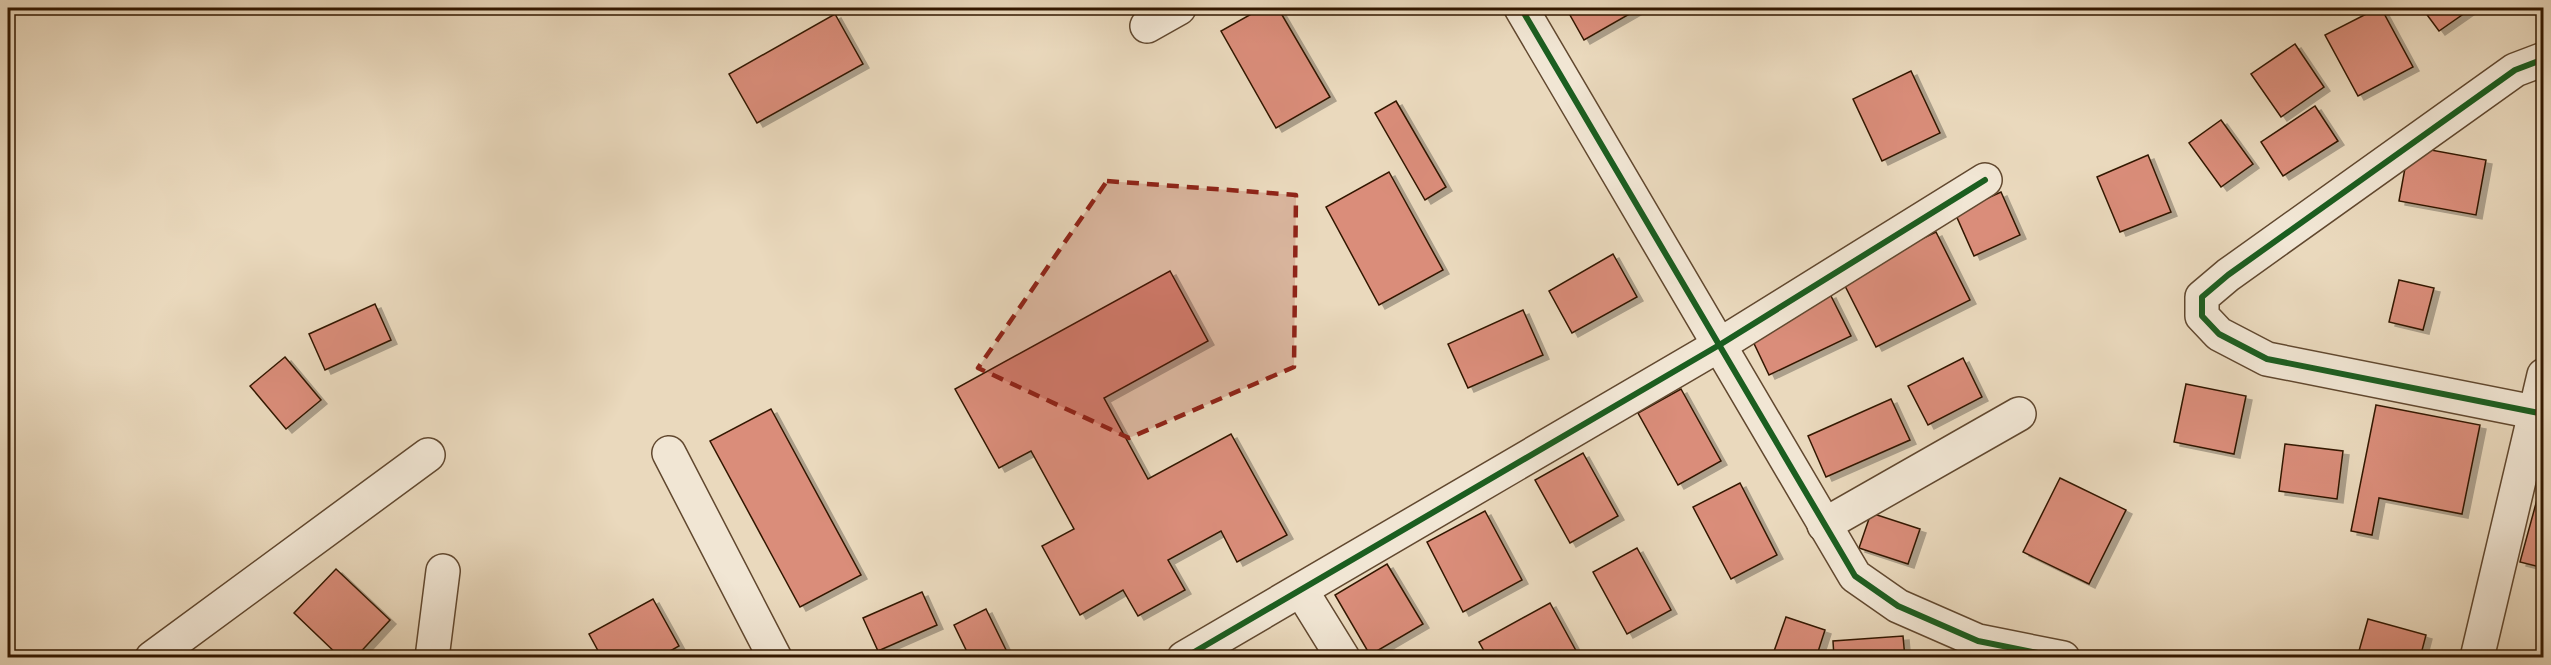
<svg xmlns="http://www.w3.org/2000/svg" width="2551" height="665" font-family="'IM FELL French Canon',serif">
<defs>
<filter id="shadow"><feDropShadow dx="6" dy="4" stdDeviation="0" flood-color="#0004"/></filter>
</defs>
<rect width="100%" height="100%" fill="#ead9bd"/>
<filter id="stains"><feTurbulence type="fractalNoise" baseFrequency=".00333" numOctaves="4"/><feColorMatrix values="0 0 0 0 .2 0 0 0 0 .09 0 0 0 0 .02 0 0 0 .5 -.17"/></filter>
<radialGradient id="worn" r=".72"><stop offset=".6" stop-color="#630" stop-opacity="0"/><stop offset="1" stop-color="#630" stop-opacity=".3"/></radialGradient>
<g fill="#da8d7a" stroke="#331800" stroke-width="1.5" filter="url(#shadow)">
<polygon points="1262,8 1278,8 1330,97 1276,128 1221,31"/>
<polygon points="1566,8 1640,8 1584,40"/>
<polygon points="2378,8 2381,8 2413,67 2358,96 2325,35"/>
<polygon points="2422,8 2472,8 2439,31"/>
<polygon points="835,14 863,64 757,123 729,74"/>
<polygon points="2295,44 2324,87 2281,117 2251,74"/>
<polygon points="1911,71 1940,133 1882,161 1853,99"/>
<polygon points="1396,101 1446,187 1425,200 1375,113"/>
<polygon points="2315,106 2338,141 2283,176 2261,142"/>
<polygon points="2221,120 2253,164 2221,187 2189,143"/>
<polygon points="2409,146 2486,160 2476,215 2399,201"/>
<polygon points="2148,155 2171,212 2120,232 2097,177"/>
<polygon points="1389,172 1443,270 1379,305 1326,207"/>
<polygon points="2001,192 2020,235 1974,256 1955,213"/>
<polygon points="1936,232 1970,300 1876,347 1841,278"/>
<polygon points="1613,254 1637,297 1572,333 1549,291"/>
<polygon points="1170,271 1208,341 1104,398 1148,479 1231,434 1287,535 1237,562 1221,531 1168,560 1185,590 1138,616 1123,590 1080,615 1042,546 1074,529 1031,451 999,468 955,389"/>
<polygon points="2399,280 2434,288 2423,330 2389,322"/>
<polygon points="1830,294 1851,336 1769,375 1749,333"/>
<polygon points="375,304 391,340 325,370 309,334"/>
<polygon points="1523,310 1543,355 1468,388 1448,344"/>
<polygon points="285,357 321,400 286,429 250,386"/>
<polygon points="1963,358 1982,397 1928,425 1908,386"/>
<polygon points="2186,384 2246,396 2234,454 2174,442"/>
<polygon points="1681,389 1721,461 1678,485 1638,413"/>
<polygon points="1891,399 1910,440 1826,477 1808,436"/>
<polygon points="2376,405 2480,425 2462,514 2379,498 2372,535 2351,531"/>
<polygon points="771,409 861,575 800,607 710,441"/>
<polygon points="2285,444 2343,451 2337,499 2279,491"/>
<polygon points="1583,453 1618,516 1570,543 1535,480"/>
<polygon points="2544,474 2544,568 2520,562"/>
<polygon points="2060,478 2126,510 2089,584 2023,552"/>
<polygon points="1740,483 1777,555 1731,579 1693,507"/>
<polygon points="1485,511 1522,580 1463,612 1427,542"/>
<polygon points="1871,513 1920,529 1908,564 1859,548"/>
<polygon points="1637,548 1671,610 1627,634 1593,572"/>
<polygon points="1387,564 1423,624 1370,655 1335,595"/>
<polygon points="336,569 390,620 355,658 341,658 294,613"/>
<polygon points="922,592 937,625 878,651 863,618"/>
<polygon points="653,599 679,646 658,658 602,658 589,634"/>
<polygon points="1550,603 1580,658 1488,658 1479,642"/>
<polygon points="986,609 1010,658 970,658 954,625"/>
<polygon points="1786,617 1825,630 1816,658 1772,657"/>
<polygon points="2368,619 2426,635 2420,658 2357,658"/>
<polygon points="1903,636 1905,658 1834,658 1833,641"/>
<polygon points="2495,654 2533,658 2494,658"/>
</g>
<g fill="none" stroke-linecap="round" stroke-linejoin="round">
<g stroke="#61482f" stroke-width="36">
<g id="minor">
<polyline points="1521,8 1855,576 1898,606 1978,641 2063,658"/>
<polyline points="1147,26 1179,8"/>
<polyline points="2544,59 2515,70 2228,275 2202,297 2202,316 2219,334 2267,359 2544,414"/>
<polyline points="669,453 775,658"/>
<polyline points="1824,525 2019,414"/>
<polyline points="1301,590 1343,658"/>
<polyline points="152,658 428,455"/>
<polyline points="432,658 443,571"/>
<polyline points="1184,658 1721,344 1985,180"/>
<polyline points="2477,658 2544,375"/>
</g>
</g>
<use href="#minor" stroke="#f1e6d4" stroke-width="33"/>
<g stroke="#f1e6d4" stroke-width="10">
<g id="cycleway">
<polyline points="1521,8 1855,576 1898,606 1978,641 2063,658"/>
<polyline points="2544,59 2515,70 2228,275 2202,297 2202,316 2219,334 2267,359 2544,414"/>
<polyline points="1184,658 1721,344 1985,180"/>
</g>
</g>
<use href="#cycleway" stroke="#1b5e20" stroke-width="6"/>
</g>
<path fill="#8f2418" fill-opacity="0.2" stroke="#8f2418" stroke-width="4.5" stroke-dasharray="12 8" stroke-linejoin="round" d="M1107 181 1296 195 1294 367 1129 438 978 368Z"/>
<rect width="2551" height="665" fill="none" stroke="#ead9bd" stroke-width="30"/>
<rect x="9" y="9" width="2533" height="647" fill="none" stroke="#331800" stroke-width="3"/>
<rect x="15" y="15" width="2521" height="635" fill="none" stroke="#331800" stroke-width="1.5"/>
<rect width="100%" height="100%" filter="url(#stains)"/>
<rect width="100%" height="100%" fill="url(#worn)"/>
</svg>
